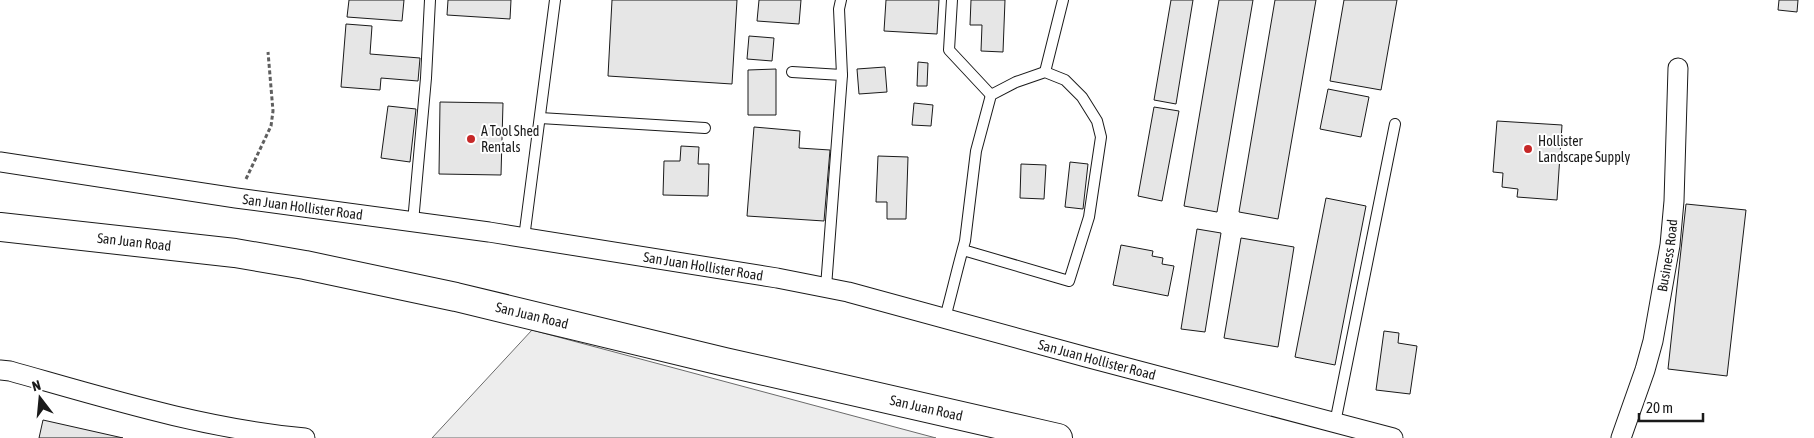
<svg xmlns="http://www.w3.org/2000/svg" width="1814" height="438" font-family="'Asap Condensed',sans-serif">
<rect width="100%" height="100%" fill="#fff"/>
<polygon fill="#ededed" stroke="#6a6a6a" points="532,330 936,438 432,438"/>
<g fill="#e6e6e6" stroke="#1a1a1a">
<polygon points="349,0 404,0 402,21 347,17"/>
<polygon points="448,0 511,0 510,19 447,15"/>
<polygon points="612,0 737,0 732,84 608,76"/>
<polygon points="759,0 801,0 799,24 757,21"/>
<polygon points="886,0 939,0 937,34 884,31"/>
<polygon points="971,0 1005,0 1003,52 981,51 982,25 970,25"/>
<polygon points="1171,0 1193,0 1176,104 1154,100"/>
<polygon points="1219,0 1253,0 1217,212 1184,206"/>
<polygon points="1275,0 1316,0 1278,219 1239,212"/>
<polygon points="1344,0 1397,0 1381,90 1330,81"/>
<polygon points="1779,0 1798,0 1797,12 1778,10"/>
<polygon points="346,24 372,26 370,54 420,58 418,81 381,78 380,90 341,87"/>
<polygon points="749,36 774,38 772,61 747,59"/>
<polygon points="918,62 928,63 927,86 917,86"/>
<polygon points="885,67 887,92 859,94 857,69"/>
<polygon points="776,69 776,115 748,115 748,70"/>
<polygon points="1328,89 1369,97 1361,137 1320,129"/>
<polygon points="440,102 503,103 501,175 439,174"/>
<polygon points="914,103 933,105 931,126 912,125"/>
<polygon points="388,106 416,109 410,162 381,158"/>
<polygon points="1154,107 1179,111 1162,201 1138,196"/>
<polygon points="1497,121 1562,125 1557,200 1517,197 1518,189 1502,187 1503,173 1493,172"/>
<polygon points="754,127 800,131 799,148 830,150 824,221 747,216"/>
<polygon points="681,146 699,147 698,164 709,164 708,196 663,195 664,161 680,161"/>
<polygon points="878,156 908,157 906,219 887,219 887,202 876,202"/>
<polygon points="1070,162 1088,164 1083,209 1065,207"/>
<polygon points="1021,164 1046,165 1044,199 1020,198"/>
<polygon points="1326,198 1366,206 1335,365 1295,357"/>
<polygon points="1686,204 1746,210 1727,376 1668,369"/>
<polygon points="1197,229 1221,233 1205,332 1181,329"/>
<polygon points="1241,238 1294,247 1278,347 1224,338"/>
<polygon points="1121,245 1153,251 1152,256 1163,258 1162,264 1174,266 1168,296 1113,285"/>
<polygon points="1384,331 1399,333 1398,343 1417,346 1410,394 1376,390"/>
<polygon points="43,420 123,438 39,438"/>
</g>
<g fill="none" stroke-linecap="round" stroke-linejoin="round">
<g stroke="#1a1a1a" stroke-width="12">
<g id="lane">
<polyline points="841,0 839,9 842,75"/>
<polyline points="952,0 949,50 991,95"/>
<polyline points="792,72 842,75 826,287"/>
<polyline points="1045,72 1063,0"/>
<polyline points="540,118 705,128"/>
<polyline points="413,222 426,78 430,0"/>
<polyline points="524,238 555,0"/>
<path d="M945 318C952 292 958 266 965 241L976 151 991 95 1016 82 1045 72 1065 80 1082 97 1097 121 1101 137 1089 217 1069 281 963 250"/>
<polyline points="1335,423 1395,124"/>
</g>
</g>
<g stroke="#1a1a1a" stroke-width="21">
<g id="street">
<path id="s1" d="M0 162 236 198 489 232 777 278 848 292 1086 357 1393 438"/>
<path d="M0 370 10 371C106 398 205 429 305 438"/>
<path id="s2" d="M1621 438 1645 370 1653 341 1670 245 1674 201 1678 68"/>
</g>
</g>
<g stroke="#1a1a1a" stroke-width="30">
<g id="secondary">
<path id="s3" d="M0 227 235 253 305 265 456 297 725 362 1058 438"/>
</g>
</g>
<polyline stroke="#5f5f5f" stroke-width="3" stroke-dasharray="4 2.5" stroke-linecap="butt" points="246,179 271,126 273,111 268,52"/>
<use href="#lane" stroke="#fff" stroke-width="10"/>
<use href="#street" stroke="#fff" stroke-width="19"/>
<use href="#secondary" stroke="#fff" stroke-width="28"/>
</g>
<g fill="#c62828" stroke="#fff" stroke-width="2">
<circle cx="471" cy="139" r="5"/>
<circle cx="1528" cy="149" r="5"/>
</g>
<g text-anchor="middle" stroke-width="4" stroke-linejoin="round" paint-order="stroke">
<g font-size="14" fill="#1a1a1a" stroke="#fff" text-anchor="start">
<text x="481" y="136">A Tool Shed<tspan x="481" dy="16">Rentals</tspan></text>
<text x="1538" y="146">Hollister<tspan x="1538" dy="16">Landscape Supply</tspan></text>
</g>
<g font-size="14" fill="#1a1a1a" stroke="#fff">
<text dy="5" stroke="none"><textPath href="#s1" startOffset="306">San Juan Hollister Road</textPath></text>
<text dy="5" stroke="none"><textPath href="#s3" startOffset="135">San Juan Road</textPath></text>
<text dy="5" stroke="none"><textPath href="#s2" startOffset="189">Business Road</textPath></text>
<text dy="5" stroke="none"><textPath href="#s1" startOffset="711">San Juan Hollister Road</textPath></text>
<text dy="5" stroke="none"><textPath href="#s3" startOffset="540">San Juan Road</textPath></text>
<text dy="5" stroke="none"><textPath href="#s1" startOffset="1116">San Juan Hollister Road</textPath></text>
<text dy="5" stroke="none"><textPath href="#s3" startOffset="945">San Juan Road</textPath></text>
</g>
</g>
<g transform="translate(40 398) rotate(344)" stroke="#ffffff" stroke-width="4" paint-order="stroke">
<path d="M0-4L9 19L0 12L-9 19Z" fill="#1a1a1a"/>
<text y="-8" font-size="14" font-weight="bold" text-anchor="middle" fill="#1a1a1a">N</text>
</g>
<path d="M1639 413v8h64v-8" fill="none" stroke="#1a1a1a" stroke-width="2.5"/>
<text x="1646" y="413" font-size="15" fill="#1a1a1a" stroke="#ffffff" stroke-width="4" paint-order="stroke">20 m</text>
</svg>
